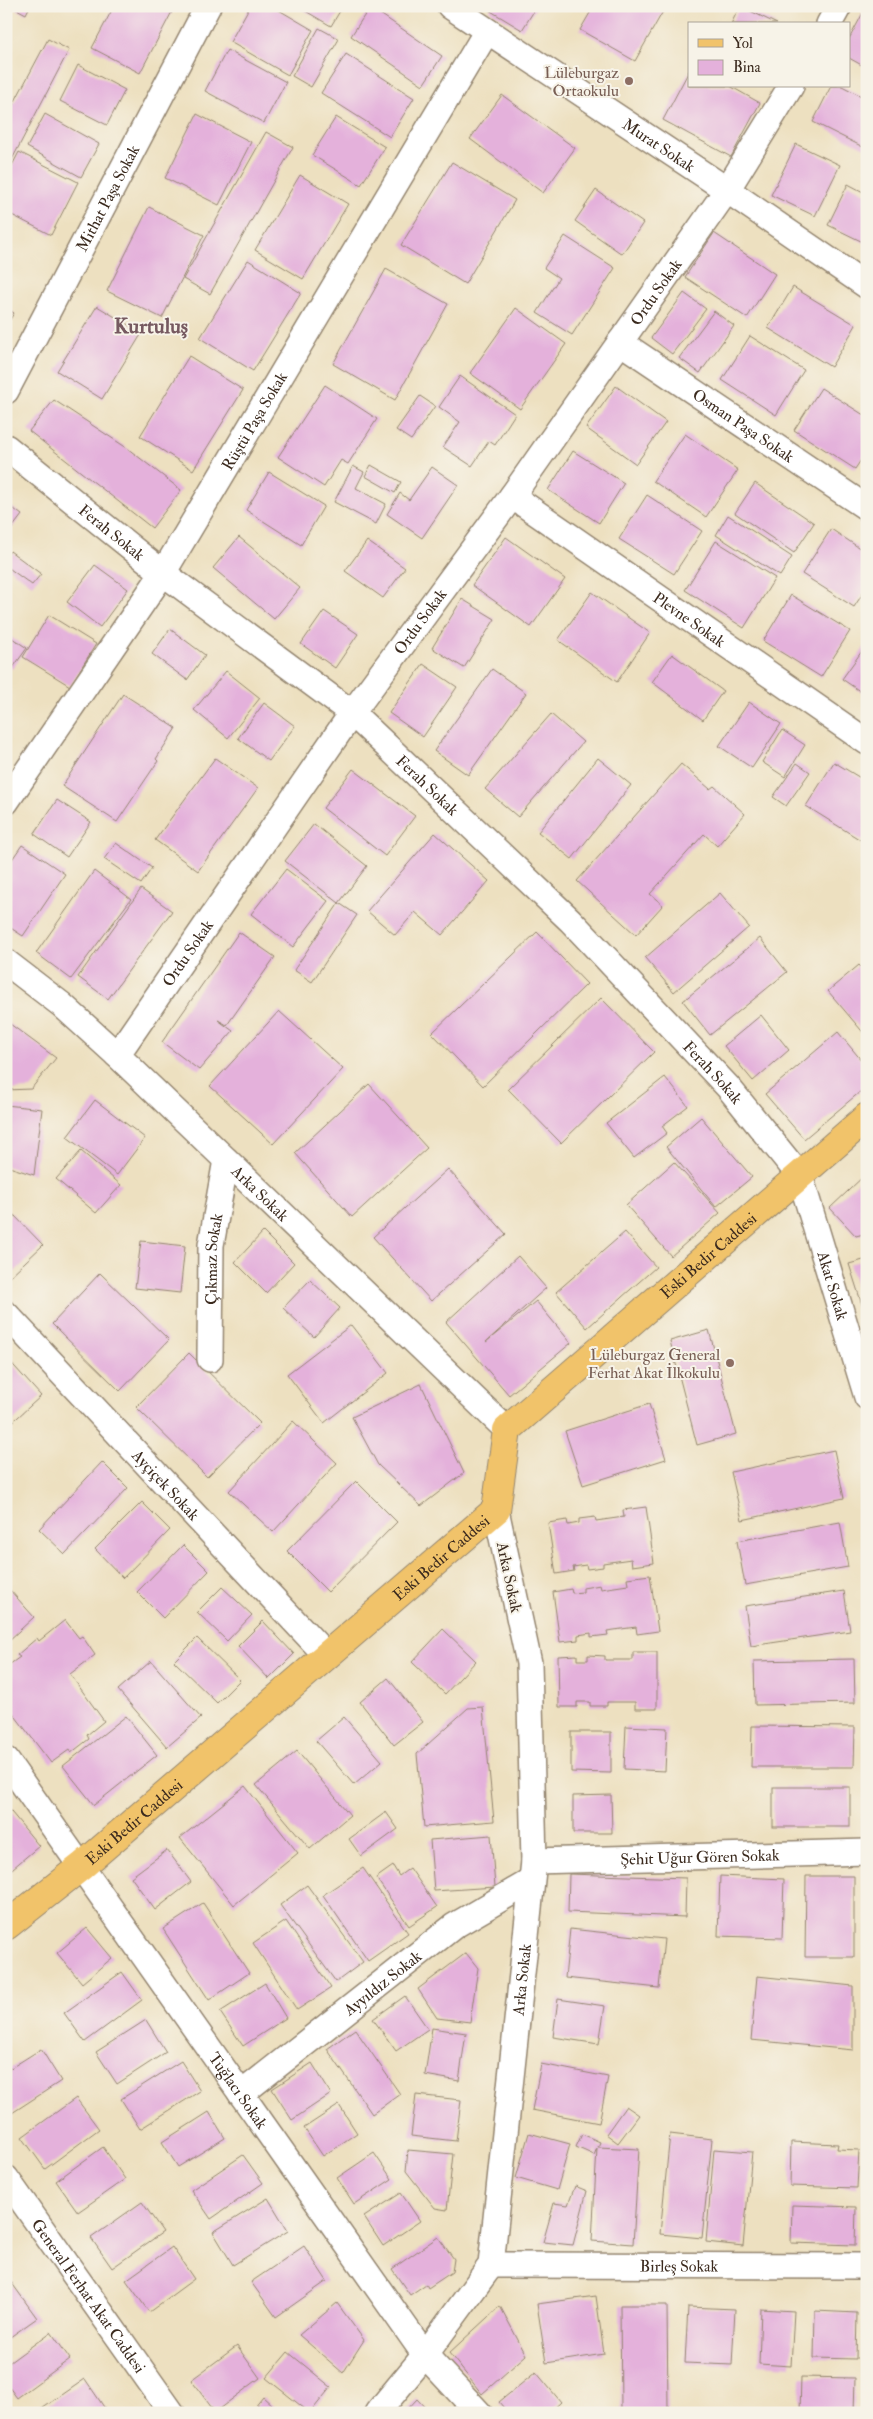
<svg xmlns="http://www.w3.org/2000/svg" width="873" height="2419" font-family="'IM FELL Double Pica',serif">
<rect width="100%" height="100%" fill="#f7f3e8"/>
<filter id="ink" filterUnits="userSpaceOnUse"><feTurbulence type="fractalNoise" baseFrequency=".02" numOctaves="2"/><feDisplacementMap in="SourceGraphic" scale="10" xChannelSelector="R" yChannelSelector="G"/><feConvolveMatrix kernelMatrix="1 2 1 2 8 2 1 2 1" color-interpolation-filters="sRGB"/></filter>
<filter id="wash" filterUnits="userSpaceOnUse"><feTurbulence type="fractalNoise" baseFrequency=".0096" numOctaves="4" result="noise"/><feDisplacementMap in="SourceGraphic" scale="20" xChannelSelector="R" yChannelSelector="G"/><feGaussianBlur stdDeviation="1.12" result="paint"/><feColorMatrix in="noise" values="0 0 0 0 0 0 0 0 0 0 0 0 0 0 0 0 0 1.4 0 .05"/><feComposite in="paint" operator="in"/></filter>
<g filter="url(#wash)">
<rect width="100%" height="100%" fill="#ede0c0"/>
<g id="blocks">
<g fill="#e4b1db">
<polygon points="11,6 30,6 26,14"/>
<polygon points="114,6 175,6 140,73 92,48"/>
<polygon points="250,6 272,6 313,30 288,75 230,42"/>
<polygon points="297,6 343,6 331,26"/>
<polygon points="492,6 537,6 522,30 489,10"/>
<polygon points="594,6 666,6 635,61 580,30"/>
<polygon points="740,6 777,24 731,24"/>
<polygon points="370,7 442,56 423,85 351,36"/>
<polygon points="863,13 867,15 867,68 849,58 849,39"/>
<polygon points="319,28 339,39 311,87 292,76"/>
<polygon points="48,39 69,50 6,171 6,118"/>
<polygon points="227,50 286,82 264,123 205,91"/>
<polygon points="346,54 414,98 390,137 321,93"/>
<polygon points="78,65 125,90 107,125 60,101"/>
<polygon points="689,71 689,86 730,86 760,103 731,157 663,120"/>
<polygon points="831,86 842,86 867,99 867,149 813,122"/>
<polygon points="502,95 575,148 543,193 470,139"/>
<polygon points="45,114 99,144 81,177 27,147"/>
<polygon points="197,114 251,142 219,205 165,178"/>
<polygon points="336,117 385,147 361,185 312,155"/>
<polygon points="266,132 293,147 210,294 183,279"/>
<polygon points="796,144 840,165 815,216 771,195"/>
<polygon points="19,152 78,182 51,235 6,212 6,177"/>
<polygon points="452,162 515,200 465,284 401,245"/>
<polygon points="300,175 348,204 303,279 255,250"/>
<polygon points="848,184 867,194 867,244 828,225"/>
<polygon points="596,190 643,223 622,254 575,221"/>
<polygon points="149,207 204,235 162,318 107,291"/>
<polygon points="714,233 775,274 747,318 685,277"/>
<polygon points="565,236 615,268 572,335 537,313 559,278 544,268"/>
<polygon points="248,260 301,293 253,371 200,338"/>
<polygon points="386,269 448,304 395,400 333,364"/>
<polygon points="793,287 856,325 831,367 768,328"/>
<polygon points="684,293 706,309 672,354 651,338"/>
<polygon points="97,306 142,333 102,399 57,371"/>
<polygon points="6,308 14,313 6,326"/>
<polygon points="516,308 566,344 520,409 470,373"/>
<polygon points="714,311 734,326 700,373 679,358"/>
<polygon points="750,336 804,370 776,415 722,380"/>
<polygon points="189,356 243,390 193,470 140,436"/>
<polygon points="460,376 515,414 495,445 489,441 472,466 443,447 460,422 439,407"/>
<polygon points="325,385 377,419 348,464 341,460 324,487 278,457"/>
<polygon points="616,386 666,422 636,464 586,428"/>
<polygon points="821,388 867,417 867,451 855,469 794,430"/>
<polygon points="420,396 435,406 411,440 396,430"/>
<polygon points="54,400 127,448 181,490 152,528 29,431"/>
<polygon points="685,434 738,470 706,517 653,481"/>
<polygon points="573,451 624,483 599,523 548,490"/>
<polygon points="371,465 401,482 395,493 365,476"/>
<polygon points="353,466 364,472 356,488 386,504 376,524 334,502"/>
<polygon points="432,467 458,485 422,538 387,514 400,493 409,500"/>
<polygon points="269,472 324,506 301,545 246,510"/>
<polygon points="755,483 814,523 794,553 735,513"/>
<polygon points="647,495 702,531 674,574 619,539"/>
<polygon points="6,503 22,515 6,536"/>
<polygon points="728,515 792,557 780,576 716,535"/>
<polygon points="831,529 867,553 867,587 854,607 802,574"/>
<polygon points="239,537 300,588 274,619 213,568"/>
<polygon points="506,537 565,579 531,627 472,585"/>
<polygon points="367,541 405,568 383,598 345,571"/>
<polygon points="716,541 775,578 744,628 685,590"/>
<polygon points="10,551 41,574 32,585 6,566 6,556"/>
<polygon points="95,565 128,589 100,627 67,602"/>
<polygon points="592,592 650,633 617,682 558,640"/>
<polygon points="791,595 850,631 821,677 763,641"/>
<polygon points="462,599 495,619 464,668 432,648"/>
<polygon points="324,611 358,634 335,668 301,644"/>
<polygon points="49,615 96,644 70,686 23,657"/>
<polygon points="170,629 205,655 187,680 152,654"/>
<polygon points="6,634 27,648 12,669 6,665"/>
<polygon points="867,644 867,696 842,679"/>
<polygon points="672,654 723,691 703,720 652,682"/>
<polygon points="423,664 457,687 423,737 389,713"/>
<polygon points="492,669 526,693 468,775 434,751"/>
<polygon points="226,671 260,698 228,738 194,710"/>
<polygon points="123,694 176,728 156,759 158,761 117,822 62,786"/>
<polygon points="749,702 781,724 752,768 719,746"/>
<polygon points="264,703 295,726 269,761 238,738"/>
<polygon points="551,714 583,742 518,817 485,789"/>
<polygon points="782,730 805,745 785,777 762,762"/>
<polygon points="215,758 258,788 198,871 155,840"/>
<polygon points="598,758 631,785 572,859 538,832"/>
<polygon points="834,762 867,782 867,844 806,806"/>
<polygon points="797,763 810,772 786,806 773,797"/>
<polygon points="681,764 710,789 714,786 745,814 717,846 704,834 650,894 663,905 636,935 577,881"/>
<polygon points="353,769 415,816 385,856 323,808"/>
<polygon points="57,800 91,822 67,857 34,834"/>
<polygon points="314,824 367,866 339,903 285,861"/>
<polygon points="435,833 489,881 442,935 415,912 395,935 367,911"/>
<polygon points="116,843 152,868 141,884 104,859"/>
<polygon points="22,845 65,874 23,936 6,925 6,868"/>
<polygon points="286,869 328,901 293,947 251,914"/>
<polygon points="94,871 131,899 71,979 36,953"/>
<polygon points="141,889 172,911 108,999 78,977"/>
<polygon points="720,893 749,927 674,992 645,958"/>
<polygon points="339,903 357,915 312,982 294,970"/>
<polygon points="239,932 275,957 227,1025 218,1020 233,1031 199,1070 162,1042"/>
<polygon points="537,932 587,984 483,1086 432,1033"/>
<polygon points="760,938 787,972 710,1035 683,1001"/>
<polygon points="859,965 867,973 867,1037 828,991"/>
<polygon points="601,998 654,1052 561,1143 508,1089"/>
<polygon points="279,1011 343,1069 273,1144 210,1086"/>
<polygon points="761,1015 789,1050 753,1081 724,1046"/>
<polygon points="6,1021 56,1058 31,1089 6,1090"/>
<polygon points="838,1032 867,1067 867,1086 804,1139 765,1094"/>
<polygon points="665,1077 688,1106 662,1126 667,1133 634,1158 606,1123"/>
<polygon points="369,1084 427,1148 352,1217 295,1153"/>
<polygon points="95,1100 145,1138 117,1175 67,1137"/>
<polygon points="6,1105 42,1109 34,1175 6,1166"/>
<polygon points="701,1117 752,1177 716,1207 666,1147"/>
<polygon points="81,1151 121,1185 96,1213 56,1179"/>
<polygon points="674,1162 720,1213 671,1256 626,1205"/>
<polygon points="448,1169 506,1234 431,1301 373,1237"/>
<polygon points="867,1173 867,1233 856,1236 830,1208"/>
<polygon points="12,1213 43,1245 6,1280 6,1219"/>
<polygon points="263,1232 294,1263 266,1293 235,1262"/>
<polygon points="625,1232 656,1267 587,1328 556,1292"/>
<polygon points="141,1241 185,1246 180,1293 135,1288"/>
<polygon points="518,1256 546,1288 486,1342 536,1301 571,1343 509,1395 446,1322"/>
<polygon points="867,1259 867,1314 865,1314 849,1264"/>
<polygon points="100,1273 169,1340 120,1391 52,1324"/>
<polygon points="310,1280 340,1308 314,1337 283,1308"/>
<polygon points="351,1325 388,1373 324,1423 287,1374"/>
<polygon points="709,1330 736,1434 697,1445 670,1341"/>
<polygon points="189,1353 260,1423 207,1477 136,1407"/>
<polygon points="6,1357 41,1396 6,1428"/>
<polygon points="421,1384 464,1473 421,1506 378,1465 352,1417"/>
<polygon points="649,1404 666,1459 583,1485 565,1431"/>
<polygon points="293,1421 337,1463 273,1532 229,1491"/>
<polygon points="834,1450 844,1498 742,1520 731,1472"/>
<polygon points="102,1462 128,1488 65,1554 39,1529"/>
<polygon points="356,1481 397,1522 328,1592 287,1551"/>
<polygon points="142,1502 170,1530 123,1578 95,1549"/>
<polygon points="646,1507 654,1563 632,1566 631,1559 603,1563 603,1567 587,1569 586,1565 573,1567 574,1571 556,1574 548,1523 567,1520 568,1525 579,1523 579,1519 595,1517 596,1521 624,1517 623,1510"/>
<polygon points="840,1522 848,1567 745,1585 737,1541"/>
<polygon points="183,1545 209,1571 163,1618 137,1592"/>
<polygon points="650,1575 658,1631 637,1634 636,1627 607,1631 608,1635 591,1637 591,1633 578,1635 578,1640 560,1642 553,1592 571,1589 572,1593 583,1592 583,1588 600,1585 601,1589 628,1585 627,1578"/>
<polygon points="222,1587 252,1615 227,1641 197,1612"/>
<polygon points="9,1589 34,1617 6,1643 6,1592"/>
<polygon points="844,1591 850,1631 751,1646 745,1606"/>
<polygon points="65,1620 79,1638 82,1636 95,1655 70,1674 104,1721 87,1735 89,1739 71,1753 69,1750 51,1763 6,1704 6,1667 20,1657 17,1655 37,1638 39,1641"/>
<polygon points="263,1621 294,1654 269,1679 238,1646"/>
<polygon points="443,1629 476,1661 445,1694 412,1662"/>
<polygon points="197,1638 240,1680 217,1703 174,1661"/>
<polygon points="633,1652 657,1652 657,1709 635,1709 635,1702 607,1702 607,1706 590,1706 590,1702 577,1702 577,1707 559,1707 558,1656 577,1655 577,1660 588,1660 588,1655 605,1656 605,1660 633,1660"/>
<polygon points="854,1659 855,1703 755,1705 754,1661"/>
<polygon points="151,1661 201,1718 167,1747 118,1690"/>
<polygon points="388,1678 423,1722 394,1745 360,1702"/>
<polygon points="483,1707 494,1821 424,1827 417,1754 468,1708"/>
<polygon points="126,1716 157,1755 94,1805 63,1766"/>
<polygon points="344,1717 382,1761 354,1785 316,1741"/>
<polygon points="626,1726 667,1728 665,1771 624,1769"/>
<polygon points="752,1726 855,1727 854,1767 751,1767"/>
<polygon points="571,1732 611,1732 611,1773 571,1772"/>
<polygon points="297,1751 350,1815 310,1849 256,1785"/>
<polygon points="245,1786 298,1853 234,1905 180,1838"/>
<rect x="773" y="1787" width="77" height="40"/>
<polygon points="611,1795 612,1833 573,1833 573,1796"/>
<polygon points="7,1807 39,1846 6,1874 6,1808"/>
<polygon points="386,1812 398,1829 361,1856 349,1839"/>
<polygon points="491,1835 495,1887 434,1891 430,1840"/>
<polygon points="167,1850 191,1882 155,1910 131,1877"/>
<polygon points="393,1866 399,1876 410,1868 437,1907 409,1926 376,1878"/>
<polygon points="363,1868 408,1933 368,1961 323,1895"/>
<polygon points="569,1874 686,1878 685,1917 568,1912"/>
<polygon points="720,1876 784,1879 782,1938 718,1936"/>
<polygon points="806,1876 854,1876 854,1957 805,1957"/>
<polygon points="307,1885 363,1962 336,1982 280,1905"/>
<polygon points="203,1903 249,1973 209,2000 163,1929"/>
<polygon points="286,1921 331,1988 297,2010 253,1943"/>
<polygon points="87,1928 112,1958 82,1983 57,1953"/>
<polygon points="570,1929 664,1939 659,1988 565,1978"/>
<polygon points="466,1953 478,1968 470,2022 437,2018 418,1989"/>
<polygon points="122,1972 142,2000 85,2042 64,2013"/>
<polygon points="757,1976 853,1986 853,2050 751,2040"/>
<polygon points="265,1983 286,2018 243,2046 220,2012"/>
<polygon points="405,1996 428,2029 396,2051 373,2019"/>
<polygon points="558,1999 605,2006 599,2044 553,2037"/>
<polygon points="146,2020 166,2052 117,2084 96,2052"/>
<polygon points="432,2028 466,2033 459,2081 425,2075"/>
<polygon points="355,2029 400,2094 372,2114 327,2049"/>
<polygon points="41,2049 61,2081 12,2113 6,2104 6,2071"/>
<polygon points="181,2061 200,2091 140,2129 121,2099"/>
<polygon points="312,2063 331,2094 292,2120 272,2089"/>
<polygon points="541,2064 608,2077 599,2123 532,2110"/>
<polygon points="416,2095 461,2100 456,2141 411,2136"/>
<polygon points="76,2098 99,2129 45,2169 22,2137"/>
<polygon points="339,2105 357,2133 323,2156 304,2128"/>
<polygon points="626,2106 639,2115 618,2143 606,2134"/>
<polygon points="209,2112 225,2138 178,2167 162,2142"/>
<polygon points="529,2133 570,2144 557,2190 516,2178"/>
<polygon points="582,2134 600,2142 598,2147 639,2149 633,2244 592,2241 597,2148 594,2155 576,2147"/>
<polygon points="670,2134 712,2139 702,2238 660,2234"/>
<polygon points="791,2142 838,2144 837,2149 859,2150 857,2188 790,2186"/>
<polygon points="103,2147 125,2179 78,2212 56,2181"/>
<polygon points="714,2149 752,2152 743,2246 706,2242"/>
<polygon points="408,2150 453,2154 447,2210 435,2208 406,2171"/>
<polygon points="374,2153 392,2179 354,2204 337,2178"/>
<polygon points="243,2155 263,2183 211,2219 191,2190"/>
<polygon points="575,2186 587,2191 573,2245 543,2242 554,2203 568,2205"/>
<polygon points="401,2193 420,2221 383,2246 364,2217"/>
<polygon points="268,2198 288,2231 233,2265 213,2232"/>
<polygon points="142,2202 163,2232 112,2268 91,2238"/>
<polygon points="792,2205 856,2207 855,2245 791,2243"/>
<polygon points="438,2237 454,2259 452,2272 428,2288 426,2284 410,2295 392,2269"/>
<polygon points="304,2246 327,2281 276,2317 251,2282"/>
<polygon points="172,2247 194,2279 149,2312 126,2280"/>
<polygon points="6,2275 37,2318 6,2340"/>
<polygon points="596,2296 604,2354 546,2363 537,2304"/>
<polygon points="337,2303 364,2340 343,2373 299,2335"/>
<polygon points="620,2305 667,2305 668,2410 621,2410"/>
<polygon points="500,2306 526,2355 482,2394 449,2353"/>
<polygon points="688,2307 735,2309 732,2365 685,2363"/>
<polygon points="761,2309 794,2311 791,2366 759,2364"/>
<polygon points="815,2311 857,2313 856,2359 814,2358"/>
<polygon points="51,2332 70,2359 17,2398 6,2383 6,2365"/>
<polygon points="237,2346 260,2378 215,2412 191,2380"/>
<polygon points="288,2352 331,2387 310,2413 266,2378"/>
<polygon points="536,2372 561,2402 549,2413 508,2413 499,2402"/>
<polygon points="801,2377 855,2378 854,2413 800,2413"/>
<polygon points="85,2379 106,2410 101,2413 36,2413"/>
<polygon points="263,2397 281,2413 250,2413"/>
<polygon points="417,2399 430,2413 404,2413"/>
</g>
</g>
</g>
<g filter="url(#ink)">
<use href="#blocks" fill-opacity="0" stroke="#94856f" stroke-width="1"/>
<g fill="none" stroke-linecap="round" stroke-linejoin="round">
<g stroke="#94856f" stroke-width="28">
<g id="minor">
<path id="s1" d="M450 6 727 190 867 286"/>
<polyline points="829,24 839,6"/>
<path id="s2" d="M620 342 867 508"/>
<path id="s3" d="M6 391 208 6"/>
<path id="s4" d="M6 447 163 573 352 713 570 920 728 1087 800 1176 867 1397"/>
<path id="s5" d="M512 496 867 742"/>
<path id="s6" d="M6 802 163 573 487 31"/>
<path id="s7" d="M6 962 62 1005 117 1055 507 1430"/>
<path id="s8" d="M117 1055 352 713 512 496 727 190 791 86"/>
<path id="s9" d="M6 1314 327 1656"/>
<path id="s10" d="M210 1359 211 1245 226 1160"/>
<path id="s11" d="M6 1760 425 2355 479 2413"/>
<path id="s12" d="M534 1861 867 1852"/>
<path id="s13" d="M241 2094 454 1926 531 1881"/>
<path id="s14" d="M6 2178 172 2413"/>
<path id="s15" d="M491 2265 867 2266"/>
<path id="s16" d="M377 2413 425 2355 491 2265 534 1861 529 1663 496 1510"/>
</g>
</g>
<g stroke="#94856f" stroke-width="30">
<g id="major">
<path id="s17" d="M6 1926 82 1866 496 1510 507 1430 867 1117"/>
</g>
</g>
<use href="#minor" stroke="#fff" stroke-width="25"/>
<use href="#major" stroke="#f1c36a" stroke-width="28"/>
</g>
</g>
<g fill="#8d6e63" stroke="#f7f3e8" stroke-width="2">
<circle cx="629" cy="81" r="5"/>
<circle cx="730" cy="1363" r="5"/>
</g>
<g text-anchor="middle" stroke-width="4" stroke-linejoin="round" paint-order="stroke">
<g font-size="16" fill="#785e54" stroke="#f7f3e8" text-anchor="end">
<text x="619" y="78">Lüleburgaz<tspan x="619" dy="18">Ortaokulu</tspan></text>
<text x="720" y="1360">Lüleburgaz General<tspan x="720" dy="18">Ferhat Akat İlkokulu</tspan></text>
</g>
<g font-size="16" fill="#3b2a1e" stroke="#f7f3e8">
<text dy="6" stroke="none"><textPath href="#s1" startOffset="251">Murat Sokak</textPath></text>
<text dy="6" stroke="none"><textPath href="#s3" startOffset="218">Mithat Paşa Sokak</textPath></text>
<text dy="6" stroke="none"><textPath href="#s8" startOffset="934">Ordu Sokak</textPath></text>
<text dy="6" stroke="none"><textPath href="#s6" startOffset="455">Rüştü Paşa Sokak</textPath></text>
<text dy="6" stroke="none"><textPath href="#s2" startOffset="149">Osman Paşa Sokak</textPath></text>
<text dy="6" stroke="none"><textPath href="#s4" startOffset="136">Ferah Sokak</textPath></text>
<text dy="6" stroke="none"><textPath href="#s5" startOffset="216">Plevne Sokak</textPath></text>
<text dy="6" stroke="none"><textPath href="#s8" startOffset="529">Ordu Sokak</textPath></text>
<text dy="6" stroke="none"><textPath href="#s4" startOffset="541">Ferah Sokak</textPath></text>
<text dy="6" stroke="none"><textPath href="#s8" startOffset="124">Ordu Sokak</textPath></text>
<text dy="6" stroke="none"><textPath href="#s4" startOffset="946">Ferah Sokak</textPath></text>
<text dy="6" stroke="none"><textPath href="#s7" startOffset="344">Arka Sokak</textPath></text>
<text dy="6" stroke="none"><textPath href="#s17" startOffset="990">Eski Bedir Caddesi</textPath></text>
<text dy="6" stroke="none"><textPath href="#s10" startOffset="100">Çıkmaz Sokak</textPath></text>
<text dy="6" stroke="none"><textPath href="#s4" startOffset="1196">Akat Sokak</textPath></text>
<text dy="6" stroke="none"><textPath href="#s9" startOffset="234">Ayçiçek Sokak</textPath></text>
<text dy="6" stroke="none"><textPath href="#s17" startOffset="570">Eski Bedir Caddesi</textPath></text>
<text transform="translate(510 1577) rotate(78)" y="6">Arka Sokak</text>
<text dy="6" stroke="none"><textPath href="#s17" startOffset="165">Eski Bedir Caddesi</textPath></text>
<text dy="6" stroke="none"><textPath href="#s12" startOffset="166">Şehit Uğur Gören Sokak</textPath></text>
<text dy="6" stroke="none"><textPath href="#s16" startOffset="474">Arka Sokak</textPath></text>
<text dy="6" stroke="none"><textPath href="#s13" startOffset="180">Ayyıldız Sokak</textPath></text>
<text dy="6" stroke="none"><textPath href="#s11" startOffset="404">Tuğlacı Sokak</textPath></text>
<text dy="6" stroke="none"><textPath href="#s15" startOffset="188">Birleş Sokak</textPath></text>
<text dy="6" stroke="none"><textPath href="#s14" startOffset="144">General Ferhat Akat Caddesi</textPath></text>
</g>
<g font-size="21" font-weight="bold" fill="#765960" stroke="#f7f3e8">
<text x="151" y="333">Kurtuluş</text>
</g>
</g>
<rect width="873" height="2419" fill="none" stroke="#f7f3e8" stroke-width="25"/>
<rect x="688" y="22" width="162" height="65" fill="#f7f3e8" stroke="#aca397"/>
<rect x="698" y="39" width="25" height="8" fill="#f1c36a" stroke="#aca397"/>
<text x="733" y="48" font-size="15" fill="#3b2a1e">Yol</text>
<rect x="698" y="60" width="25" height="15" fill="#e4b1db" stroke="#aca397"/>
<text x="733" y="72" font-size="15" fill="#3b2a1e">Bina</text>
</svg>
